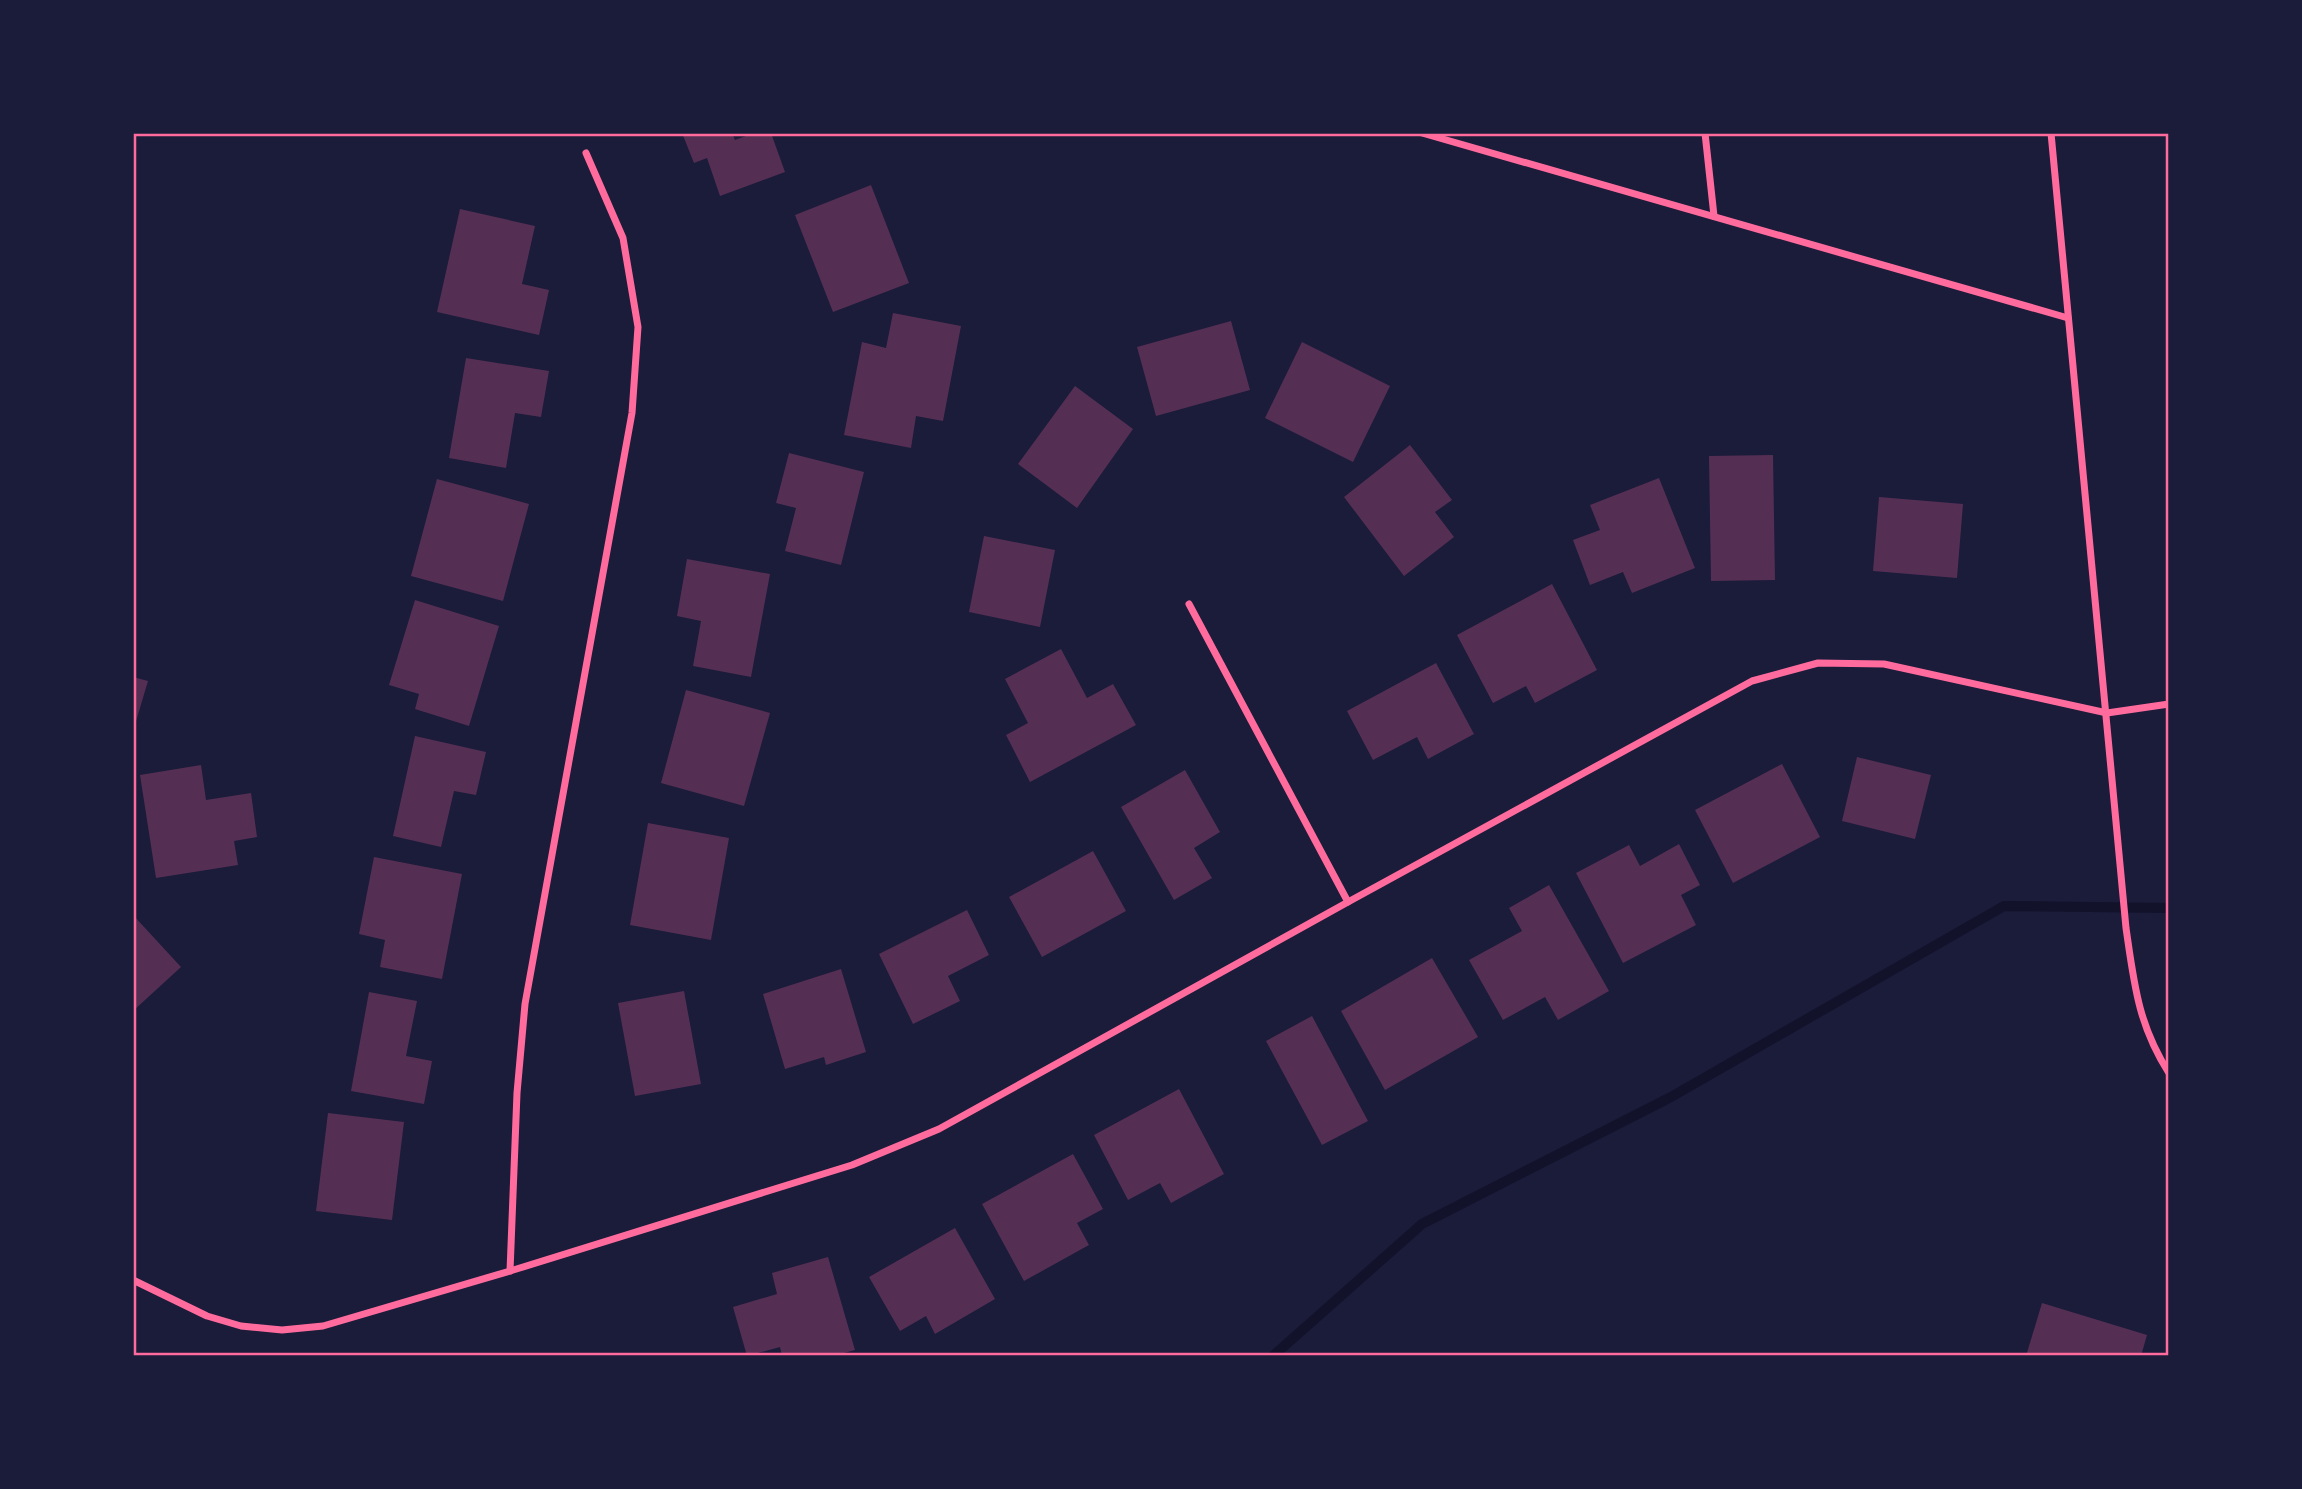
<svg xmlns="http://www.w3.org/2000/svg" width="2302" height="1489" font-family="Lato,sans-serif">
<rect width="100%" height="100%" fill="#1b1b3a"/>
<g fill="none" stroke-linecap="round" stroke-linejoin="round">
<polyline stroke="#12122b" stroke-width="10" points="1273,1356 1422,1224 1671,1097 2004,906 2169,908"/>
</g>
<g fill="#542f53">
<polygon points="682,133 732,133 735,140 754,133 771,133 785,172 720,196 707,158 694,163"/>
<polygon points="871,185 909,283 833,312 795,215"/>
<polygon points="460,209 535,226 522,284 549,290 539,335 437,312"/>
<polygon points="893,313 961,326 943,421 916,416 911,448 844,435 862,342 886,348"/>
<polygon points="1231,321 1250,390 1156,416 1137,347"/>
<polygon points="1302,342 1390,386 1353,462 1265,418"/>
<polygon points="466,358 549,371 541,417 515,413 506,468 449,458"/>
<polygon points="1075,386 1133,429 1077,508 1018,464"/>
<polygon points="1410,445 1452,500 1435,512 1454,537 1404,576 1344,497"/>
<polygon points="789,453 864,472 841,565 785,551 796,508 776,503"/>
<polygon points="1773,455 1775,580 1711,581 1709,456"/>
<polygon points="1659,478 1695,568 1632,593 1623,572 1590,585 1573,540 1600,530 1590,505"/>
<polygon points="437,479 529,504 503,601 411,576"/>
<polygon points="1879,497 1963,504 1957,578 1873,571"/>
<polygon points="984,536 1055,550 1040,627 969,612"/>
<polygon points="687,559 770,574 751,677 693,666 701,621 677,616"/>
<polygon points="1552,584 1597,670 1535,703 1526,686 1493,703 1457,635"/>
<polygon points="415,600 499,626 469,726 415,709 419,694 389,685"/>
<polygon points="1061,649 1087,698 1113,684 1136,725 1030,782 1006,735 1028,723 1005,679"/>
<polygon points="1436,663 1474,734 1428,759 1417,737 1373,760 1347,711"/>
<polygon points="133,677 148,681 134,728 133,728"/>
<polygon points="686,690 770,713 744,806 661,783"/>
<polygon points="415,736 486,752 476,795 454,791 441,847 393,836"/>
<polygon points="1857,757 1931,775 1915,839 1842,821"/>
<polygon points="1782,764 1820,837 1733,883 1695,810"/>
<polygon points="201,765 206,800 251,793 257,837 234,841 238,865 156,878 140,775"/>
<polygon points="1185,770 1220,832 1194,848 1212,878 1174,900 1121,807"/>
<polygon points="648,823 729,838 711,940 630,925"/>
<polygon points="1679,844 1700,885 1681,895 1696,925 1623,963 1576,873 1629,845 1640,866"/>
<polygon points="1093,851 1126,911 1042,957 1009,897"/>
<polygon points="374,857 462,874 442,979 380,967 385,940 359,934"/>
<polygon points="1549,885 1609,991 1558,1020 1545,997 1503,1020 1469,960 1522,931 1509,908"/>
<polygon points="967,910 989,955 948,976 960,1001 913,1024 879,954"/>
<polygon points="133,915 181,967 133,1011"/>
<polygon points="1432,958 1478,1037 1385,1090 1341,1011"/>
<polygon points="841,969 866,1052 826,1065 824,1057 785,1069 763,994"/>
<polygon points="684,991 701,1084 635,1096 618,1003"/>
<polygon points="369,992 417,1001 406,1056 432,1061 424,1104 351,1091"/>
<polygon points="1312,1016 1368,1121 1322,1145 1266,1041"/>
<polygon points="1179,1089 1224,1174 1171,1203 1160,1183 1128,1200 1094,1135"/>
<polygon points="328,1113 404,1122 392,1220 316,1211"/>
<polygon points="1073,1154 1103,1209 1077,1223 1089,1245 1024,1281 982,1204"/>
<polygon points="955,1228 995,1299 935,1334 926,1316 900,1331 869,1277"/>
<polygon points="828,1257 855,1350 833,1356 782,1356 780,1347 747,1356 733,1307 777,1294 772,1273"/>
<polygon points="2042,1303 2147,1335 2141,1356 2026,1356"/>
</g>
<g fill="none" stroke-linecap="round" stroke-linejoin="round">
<g stroke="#ff6b9d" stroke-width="7">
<polyline points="1422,133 2068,318"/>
<polyline points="1705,133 1714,216"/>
<path d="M2051 133 2126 928C2134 983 2138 1025 2169 1073"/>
<polyline points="1189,604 1348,902"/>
<polyline points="510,1271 517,1093 525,1004 632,413 638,327 623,238 586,153"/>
<polyline points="133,1280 207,1316 241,1326 282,1330 323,1326 510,1271 852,1165 939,1129 1348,902 1752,681 1818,663 1884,664 2107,713 2169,704"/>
</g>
</g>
<rect width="2302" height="1489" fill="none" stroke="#1b1b3a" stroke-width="270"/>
<rect x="135" y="135" width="2032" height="1219" fill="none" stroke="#ff6b9d" stroke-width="2.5"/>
</svg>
